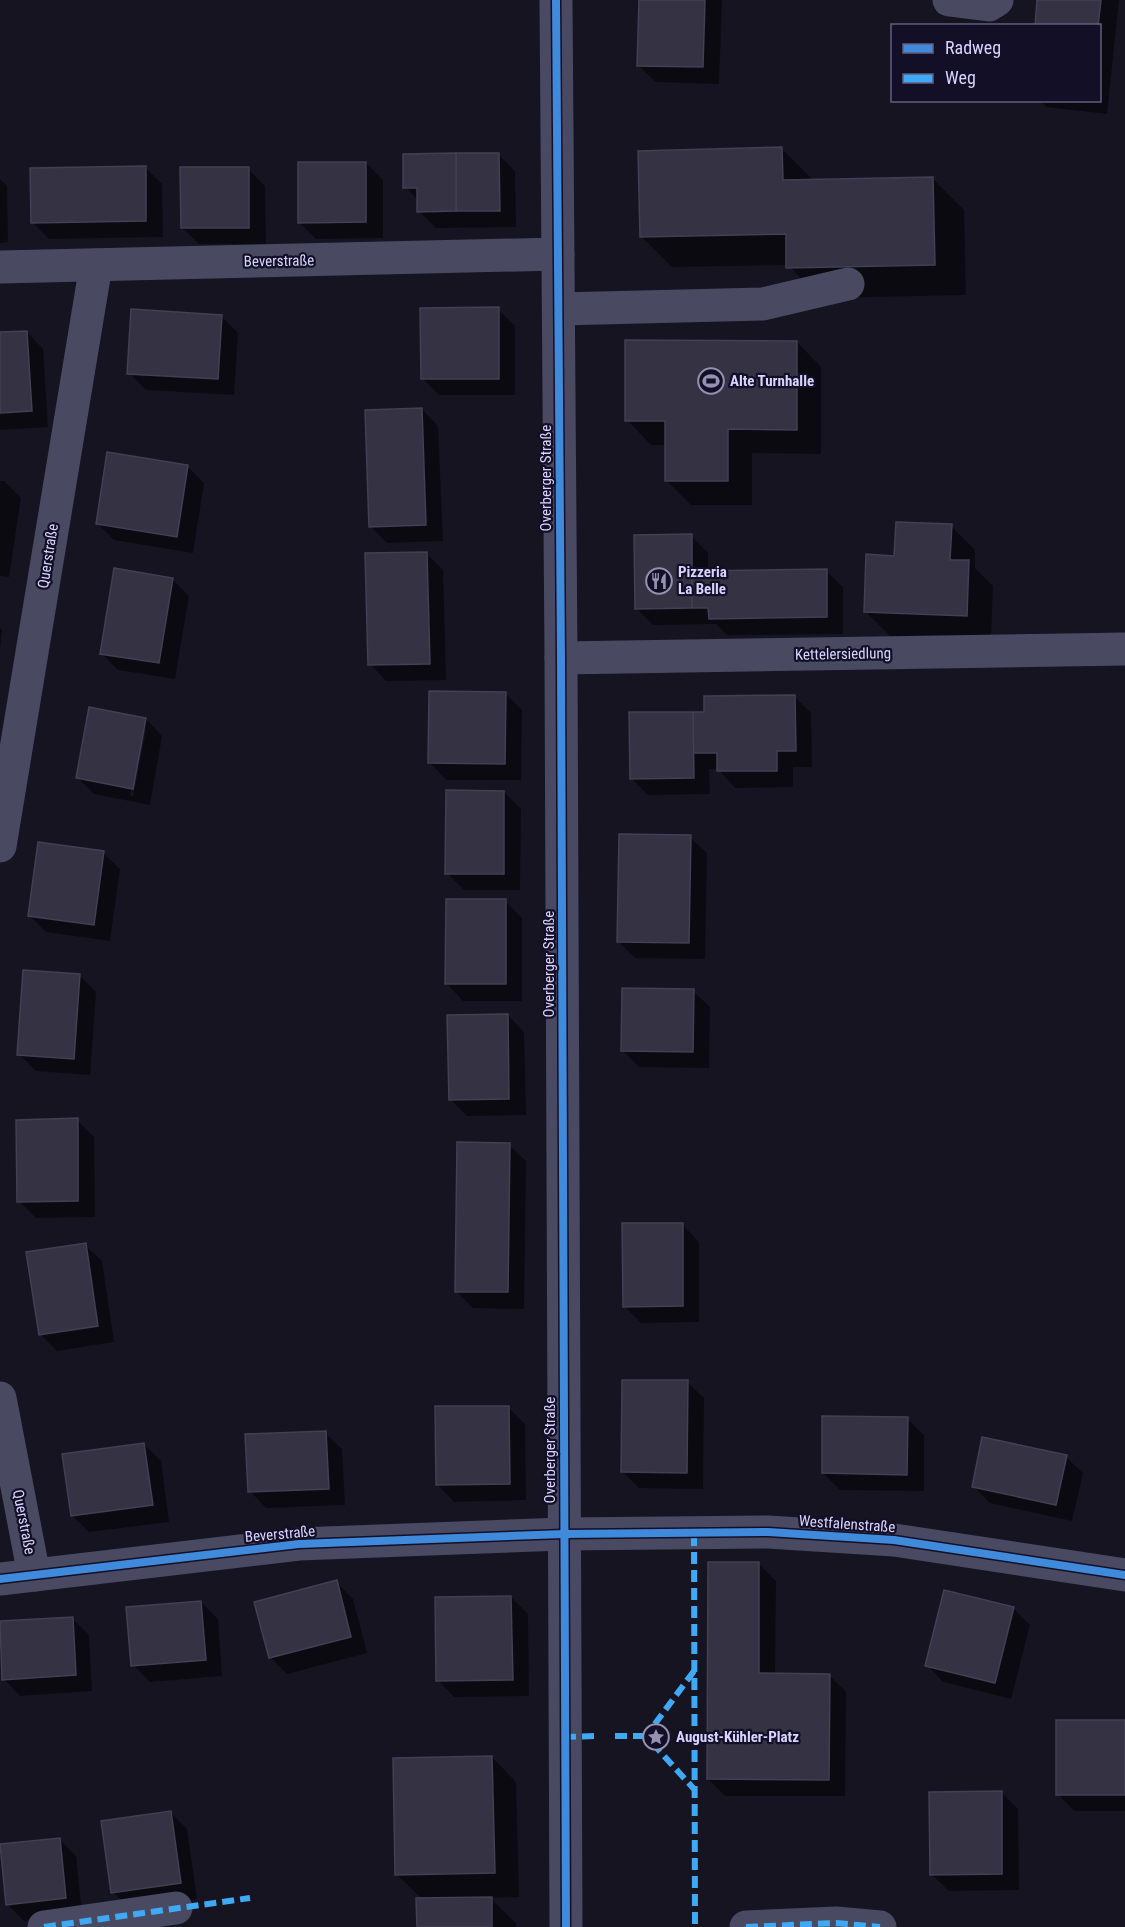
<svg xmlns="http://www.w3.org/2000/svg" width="1125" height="1927" font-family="'Roboto Condensed',sans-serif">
<rect width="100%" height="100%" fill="#161421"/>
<g fill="#0007" fill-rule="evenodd">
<polygon points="641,0 722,0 719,84 656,82 639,66"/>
<polygon points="1039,0 1119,0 1107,114 1046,107 1040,100 1100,100 1100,26 1036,26"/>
<polygon points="782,149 813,180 933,179 964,210 966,295 819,298 788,265 672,267 641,236"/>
<polygon points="498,154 515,171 516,227 436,228 419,211 419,201 405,187"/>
<polygon points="366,163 383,180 383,238 316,239 299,222"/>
<polygon points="145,167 162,184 163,237 49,239 32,222"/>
<polygon points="248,169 265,186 266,244 199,244 182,228"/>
<polygon points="0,179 7,186 8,242 0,243"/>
<polygon points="498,309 515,326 515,395 439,395 422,378"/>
<polygon points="221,316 238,333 234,395 146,390 129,373"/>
<polygon points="27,332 43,349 48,427 0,430 0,334"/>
<polygon points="797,342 821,367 821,454 752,453 752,505 691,505 666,480 666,445 651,445 627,420"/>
<polygon points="422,409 438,426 443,541 387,543 370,526"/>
<polygon points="187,466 204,483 193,553 114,540 97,523"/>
<polygon points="0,481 4,481 21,498 9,577 0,576"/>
<polygon points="951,526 975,550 975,568 993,586 991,640 890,636 865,611 895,557"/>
<polygon points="691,536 708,553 708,572 826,571 843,587 843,634 727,635 716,624 653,625 636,608"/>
<polygon points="426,553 443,570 446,680 386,681 370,664"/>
<polygon points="172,579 189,596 175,679 118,670 101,653"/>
<polygon points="0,628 2,631 0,648"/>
<polygon points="505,693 522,710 521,780 446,780 430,763"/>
<polygon points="795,697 811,713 812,767 793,767 793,787 735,788 718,769 709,769 710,794 648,795 631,778 706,713"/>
<path d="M146 719 162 736 150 805 94 794 78 778ZM143 730H146L133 796H130Z"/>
<polygon points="504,792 521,809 520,890 464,890 447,873"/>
<polygon points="690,837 707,853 705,959 635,958 618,941"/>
<polygon points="103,853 120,869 110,941 46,932 30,916"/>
<polygon points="505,901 522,918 522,1001 463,1001 447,984"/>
<polygon points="79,975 96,992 90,1075 36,1071 19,1054"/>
<polygon points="693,991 710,1007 709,1068 639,1067 622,1050"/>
<polygon points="508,1015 524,1032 526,1115 467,1116 450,1099"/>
<polygon points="77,1120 94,1137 95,1217 36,1218 19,1201"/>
<polygon points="509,1145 526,1161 524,1309 473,1308 456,1291"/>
<polygon points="683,1225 699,1242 699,1322 641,1323 624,1306"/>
<polygon points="85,1245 102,1261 114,1342 57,1351 40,1334"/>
<polygon points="687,1382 704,1398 703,1489 639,1488 622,1471"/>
<polygon points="508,1407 525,1424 526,1500 454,1502 438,1485"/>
<polygon points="907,1419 924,1435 924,1491 840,1490 823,1473"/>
<polygon points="325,1433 342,1449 345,1505 266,1508 250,1491"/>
<polygon points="144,1444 161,1461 169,1522 89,1532 72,1515"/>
<polygon points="1066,1457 1083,1473 1072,1521 990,1503 973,1486"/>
<polygon points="759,1564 776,1581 775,1675 829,1675 846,1692 845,1796 725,1796 708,1779"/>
<polygon points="336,1582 353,1599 367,1653 287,1674 270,1657"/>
<polygon points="511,1597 528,1614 529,1696 454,1697 438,1680"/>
<polygon points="201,1602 218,1619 222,1676 150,1682 133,1665"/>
<polygon points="1013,1608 1030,1625 1011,1699 943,1682 927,1665"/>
<polygon points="72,1618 89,1635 92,1691 20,1696 4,1679"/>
<polygon points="1125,1721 1125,1811 1074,1811 1058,1794"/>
<polygon points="492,1757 516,1782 519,1897 490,1898 516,1923 516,1927 418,1927 422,1899 397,1875"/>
<polygon points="1001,1792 1018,1809 1019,1890 949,1891 932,1875"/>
<polygon points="170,1812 187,1829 197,1899 130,1909 113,1892"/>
<polygon points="59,1839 76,1856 82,1914 24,1921 7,1904"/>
</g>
<g fill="#343243" stroke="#433f54" stroke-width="1.5">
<polygon points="639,0 705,0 703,67 637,66"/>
<polygon points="1037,0 1101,0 1098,26 1035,26"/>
<polygon points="782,147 783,180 933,177 935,265 786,268 786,234 640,237 638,151"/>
<polygon points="456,153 499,153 500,211 456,211"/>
<polygon points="456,153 456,211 417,212 417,188 403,188 403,154"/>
<polygon points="298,162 366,162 366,222 298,223"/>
<polygon points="146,166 146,221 31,223 30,168"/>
<polygon points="180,167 249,167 249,228 181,228"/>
<polygon points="499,307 499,379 421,379 420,308"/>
<polygon points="131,309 222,315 218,379 127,374"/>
<polygon points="27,331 32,411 0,413 0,332"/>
<polygon points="625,340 797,341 797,430 728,429 728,481 665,481 665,421 625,421"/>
<polygon points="422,408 426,525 369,527 365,410"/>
<polygon points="107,452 188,465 177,537 96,524"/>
<polygon points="896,522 952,524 950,560 969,560 967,616 864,612 866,554 894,556"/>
<polygon points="692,534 692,608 635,609 634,535"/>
<polygon points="427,552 430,664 368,665 365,553"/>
<polygon points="114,568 173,578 159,663 100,654"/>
<polygon points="827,569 827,617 709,619 708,608 692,608 692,571"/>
<polygon points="429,691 506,692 505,764 428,763"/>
<polygon points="795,695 796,751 777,751 777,771 717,771 717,753 693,753 693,712 704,712 704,696"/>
<polygon points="89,707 146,718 133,789 76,778"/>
<polygon points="629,712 693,712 694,778 630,779"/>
<polygon points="446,790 504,791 504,874 445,874"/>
<polygon points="619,834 691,835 689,943 617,942"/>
<polygon points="38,842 104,851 94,925 28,916"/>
<polygon points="446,899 506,899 506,984 445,984"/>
<polygon points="23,970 80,974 74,1059 17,1055"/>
<polygon points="622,988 694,989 693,1052 621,1051"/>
<polygon points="508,1014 509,1099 449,1100 447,1015"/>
<polygon points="78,1118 78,1201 17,1202 16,1120"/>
<polygon points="457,1142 510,1143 508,1292 455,1292"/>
<polygon points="622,1223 683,1223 683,1306 623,1307"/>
<polygon points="86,1243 98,1326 39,1335 26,1252"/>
<polygon points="622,1380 688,1380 687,1473 621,1472"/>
<polygon points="435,1406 509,1406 510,1484 436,1485"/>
<polygon points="822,1416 908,1417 907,1475 822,1473"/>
<polygon points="326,1431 329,1489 248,1492 245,1434"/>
<polygon points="982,1437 1067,1455 1056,1505 972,1487"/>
<polygon points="144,1443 153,1505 71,1516 62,1454"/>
<polygon points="708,1562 759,1562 759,1673 830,1674 829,1780 707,1779"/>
<polygon points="337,1580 351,1637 269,1658 254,1602"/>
<polygon points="944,1590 1014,1607 995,1683 925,1666"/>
<polygon points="511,1596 513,1680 436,1681 435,1597"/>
<polygon points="201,1601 206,1660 131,1666 126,1607"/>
<polygon points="73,1617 76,1675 2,1680 0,1621"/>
<rect x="1056" y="1720" width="69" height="75"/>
<polygon points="492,1756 495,1873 395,1875 393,1758"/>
<polygon points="1002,1791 1002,1874 930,1875 929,1792"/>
<polygon points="171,1811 181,1883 111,1893 101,1821"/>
<polygon points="60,1838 66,1898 6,1905 0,1844"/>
<polygon points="492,1897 492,1927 417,1927 416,1898"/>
</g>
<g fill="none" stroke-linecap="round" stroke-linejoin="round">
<g stroke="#4a4962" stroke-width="33">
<polyline points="556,0 561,658 566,1927"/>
<polyline points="949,0 989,5 997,0"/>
<polyline points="0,267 558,254"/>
<polyline points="559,309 763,304 848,284"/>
<polyline points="561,658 1125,649"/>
<polyline points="0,846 96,265"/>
<polyline points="0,1398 34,1575"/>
<polyline points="0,1579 299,1544 564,1534 768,1532 894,1540 1125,1575"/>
<polyline points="44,1927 176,1908"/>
<polyline points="746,1927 836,1923 880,1927"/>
</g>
<g stroke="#3fa9f5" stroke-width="6" stroke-dasharray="12 6" stroke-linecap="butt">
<polyline points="694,1534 695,1927"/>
<polyline points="694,1671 646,1736 694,1789"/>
<polyline points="615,1736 646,1736"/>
<polyline points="564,1737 596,1736"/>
<polyline points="44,1927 250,1898"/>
<polyline points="746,1927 836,1923 880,1927"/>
</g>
<g stroke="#130f26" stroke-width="11">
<g id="cycleway">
<polyline points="556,0 561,658 566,1927"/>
<polyline points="0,1579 299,1544 564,1534 768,1532 894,1540 1125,1575"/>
</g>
</g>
<use href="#cycleway" stroke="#408adc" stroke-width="8"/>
</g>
<defs>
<g id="stadium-ring" transform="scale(1.35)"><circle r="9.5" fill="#130f26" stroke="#9591b1" stroke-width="1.5"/><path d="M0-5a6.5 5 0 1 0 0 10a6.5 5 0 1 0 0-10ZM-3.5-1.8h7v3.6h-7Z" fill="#9591b1"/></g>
<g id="restaurant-ring" transform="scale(1.35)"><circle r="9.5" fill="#130f26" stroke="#9591b1" stroke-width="1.5"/><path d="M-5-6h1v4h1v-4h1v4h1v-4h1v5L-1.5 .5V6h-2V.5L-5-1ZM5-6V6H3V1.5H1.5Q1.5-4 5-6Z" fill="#9591b1"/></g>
<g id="sight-ring" transform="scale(1.35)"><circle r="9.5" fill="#130f26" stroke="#9591b1" stroke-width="1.5"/><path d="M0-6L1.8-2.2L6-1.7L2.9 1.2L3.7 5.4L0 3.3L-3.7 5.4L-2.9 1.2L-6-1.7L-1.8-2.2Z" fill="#9591b1"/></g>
</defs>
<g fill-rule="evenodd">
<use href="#stadium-ring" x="711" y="381"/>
<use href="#restaurant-ring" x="659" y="581"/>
<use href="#sight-ring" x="656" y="1737"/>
</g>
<g text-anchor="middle" stroke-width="4.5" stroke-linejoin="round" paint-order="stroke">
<g font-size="15" fill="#d9d4ff" stroke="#130f26">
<text transform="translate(279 261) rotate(-1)" y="5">Beverstraße</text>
<text transform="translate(546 478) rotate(-90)" y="5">Overberger Straße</text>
<text transform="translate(48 556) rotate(-81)" y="5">Querstraße</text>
<text transform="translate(843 654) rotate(-1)" y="5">Kettelersiedlung</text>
<text transform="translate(549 964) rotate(-90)" y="5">Overberger Straße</text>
<text transform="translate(550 1450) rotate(-90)" y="5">Overberger Straße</text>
<text transform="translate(24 1522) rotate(79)" y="5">Querstraße</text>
<text transform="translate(847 1524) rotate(4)" y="5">Westfalenstraße</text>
<text transform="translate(280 1534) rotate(-5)" y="5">Beverstraße</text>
</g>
<g font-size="15" font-weight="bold" fill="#d9d4ff" stroke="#130f26" text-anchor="start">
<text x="730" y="386">Alte Turnhalle</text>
<text x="678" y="577">Pizzeria<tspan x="678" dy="17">La Belle</tspan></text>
<text x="676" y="1742">August-Kühler-Platz</text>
</g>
</g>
<rect x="891" y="24" width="210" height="78" fill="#130f26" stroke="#625e7d" stroke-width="1.5"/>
<rect x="903" y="44" width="30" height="9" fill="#408adc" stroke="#625e7d" stroke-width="1.5"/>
<text x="945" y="54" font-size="18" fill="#d9d4ff">Radweg</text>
<rect x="903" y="74" width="30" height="9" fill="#3fa9f5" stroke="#625e7d" stroke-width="1.5"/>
<text x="945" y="84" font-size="18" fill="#d9d4ff">Weg</text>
</svg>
